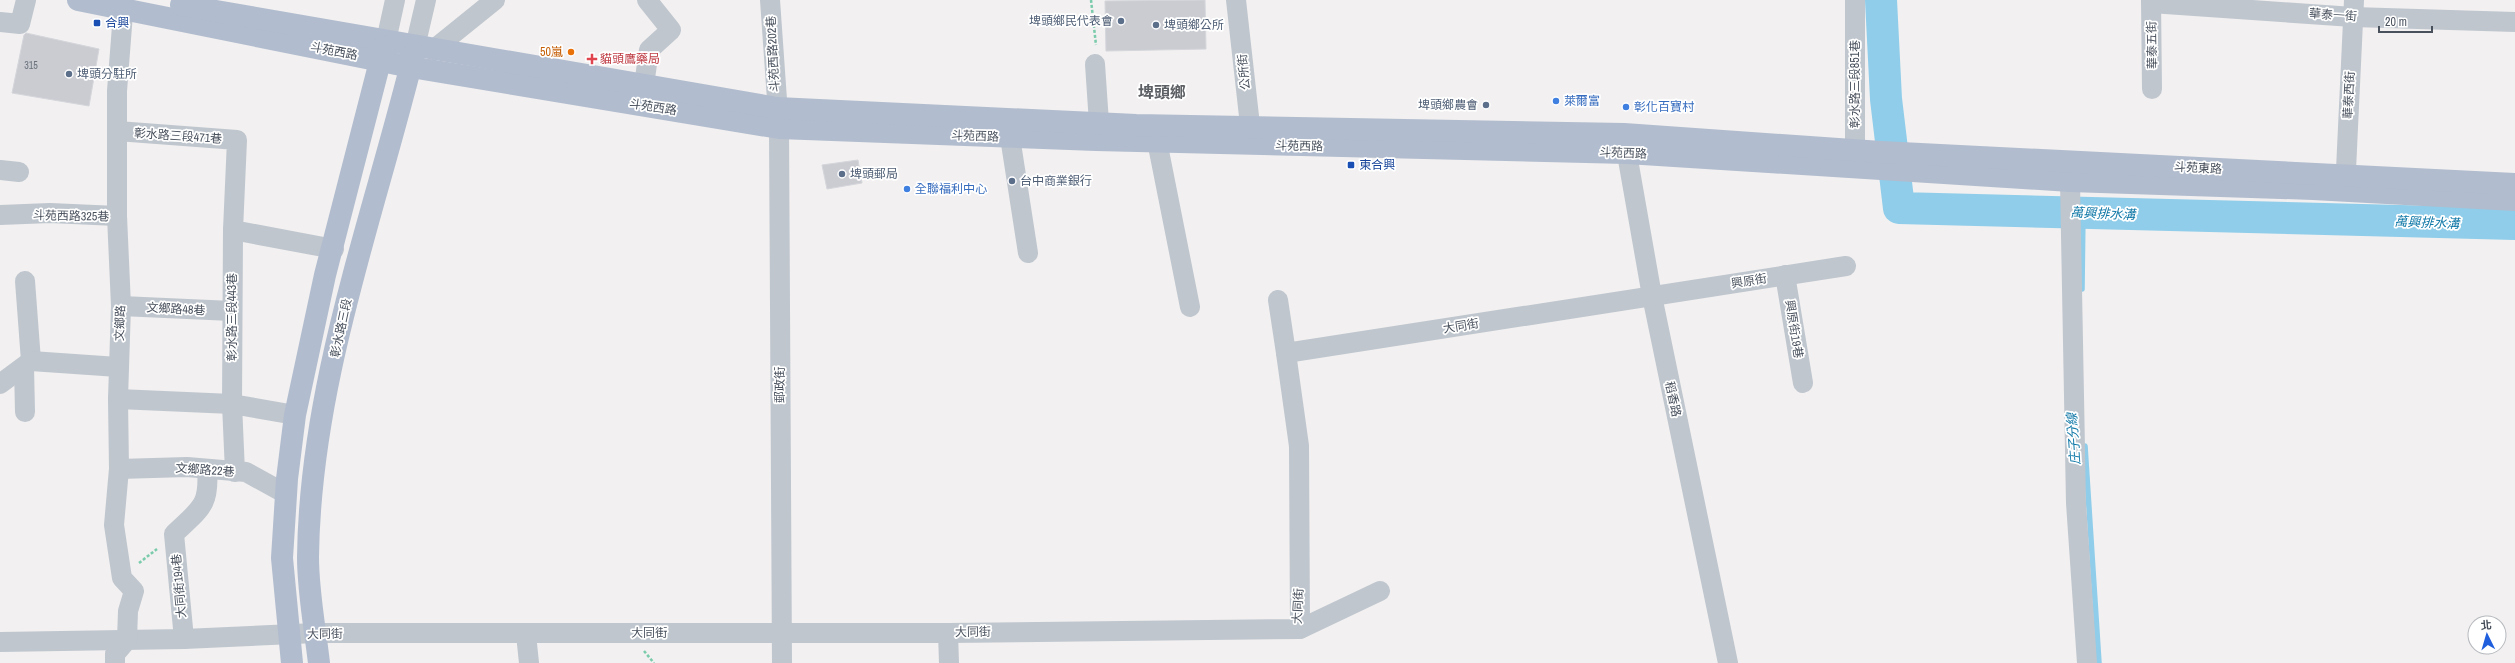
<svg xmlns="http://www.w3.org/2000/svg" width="2515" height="663" font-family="'Archivo Narrow','Noto Sans TC',sans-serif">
<rect width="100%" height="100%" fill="#f2f0f0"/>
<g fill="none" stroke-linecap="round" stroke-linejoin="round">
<g stroke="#8fcdea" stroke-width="5.5">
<polyline points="2082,289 2083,213"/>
<polyline points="2085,446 2099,663"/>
</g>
<polyline stroke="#8fcdea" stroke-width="32" points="1881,0 1886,99 1899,208 2515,224"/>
</g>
<g fill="#caccd2" stroke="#d4d6db">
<polygon points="1205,0 1206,49 1106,51 1105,1"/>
<polygon points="26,33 99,49 89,106 12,93 24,35"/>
<polygon points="858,160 862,183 827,189 822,165"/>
</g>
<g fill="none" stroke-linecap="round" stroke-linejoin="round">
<g stroke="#79cbab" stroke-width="2.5" stroke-dasharray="3 2" stroke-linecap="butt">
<polyline points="1091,0 1096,45"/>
<polyline points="139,563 157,549"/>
<polyline points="644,651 654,663"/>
</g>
<g stroke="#bfc6ce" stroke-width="20">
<polyline points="770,0 779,128 782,663"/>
<polyline points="1236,0 1252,143"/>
<polyline points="2151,0 2152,89"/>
<polyline points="2151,3 2353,17 2515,22"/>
<polyline points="0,22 20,24 26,0"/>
<polyline points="386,41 395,0"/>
<polyline points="415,47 426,0"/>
<polyline points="433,50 495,0"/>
<polyline points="1095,64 1099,123 1096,140"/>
<polyline points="644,85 649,50 671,30 647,0"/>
<polyline points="117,131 237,140 233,230 334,249"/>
<polyline points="1010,137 1028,253"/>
<polyline points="1624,137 1652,296 1728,663"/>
<polyline points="1157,141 1190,307"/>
<polyline points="1852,167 1855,150 1855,0"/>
<polyline points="0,170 19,172"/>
<polyline points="2070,181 2076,503 2087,663"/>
<polyline points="2345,191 2354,0"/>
<polyline points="0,215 50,213 117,216"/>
<polyline points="233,230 232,404 235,472"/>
<polyline points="1785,275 1803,383"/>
<polyline points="25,281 31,361"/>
<polyline points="1278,300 1286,353"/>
<polyline points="121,306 232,311"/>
<polyline points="24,367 25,412"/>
<polyline points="0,384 31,361 118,367"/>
<polyline points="118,399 232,404 295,415"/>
<polyline points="119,469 187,467 246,472 286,494"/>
<polyline points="1300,629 1380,591"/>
<polyline points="948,633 949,663"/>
<polyline points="526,634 529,663"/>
<path d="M184 639 174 534C200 509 210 506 207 469"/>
<polyline points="0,642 184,639 316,633 948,633 1300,629 1299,446 1286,353 1846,266"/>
<polyline points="115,663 115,654 127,640 128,611 134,591 122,578 114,525 119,469 118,399 121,306 117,216 117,91 124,0"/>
</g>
<g stroke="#b1bcce" stroke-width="22">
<polyline points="78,0 411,67 779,128 1096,140 1627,153 2070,181 2313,189 2515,200"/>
<polyline points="181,5 777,108 1136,125 1624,134 1881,152 2515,184"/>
<polyline points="292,663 282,558 287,479 295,415 325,275 384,46"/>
<path d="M319 663C315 628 308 592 308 557 310 384 373 219 414 53"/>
</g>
</g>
<g fill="#5c6f8a" stroke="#fff" stroke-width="1.5">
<circle cx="1121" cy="21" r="4"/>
<circle cx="1156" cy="25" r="4"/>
<circle cx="69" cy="74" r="4"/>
<circle cx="1486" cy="105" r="4"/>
<circle cx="842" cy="174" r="4"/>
<circle cx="1012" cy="181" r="4"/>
</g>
<g fill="#1a4fb4" stroke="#fff" stroke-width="1.5">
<rect x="93" y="19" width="8" height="8" rx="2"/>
<rect x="1347" y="161" width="8" height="8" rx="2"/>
</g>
<circle fill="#e8710a" stroke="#fff" stroke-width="1.5" cx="571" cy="52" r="4"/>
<path fill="#e0444e" stroke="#fff" stroke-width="1.5" d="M590 53h4v4h4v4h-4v4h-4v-4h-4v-4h4z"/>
<g fill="#3f7fe0" stroke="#fff" stroke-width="1.5">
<circle cx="1556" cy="101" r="4"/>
<circle cx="1626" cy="107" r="4"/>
<circle cx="907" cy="189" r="4"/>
</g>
<g text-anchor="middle" stroke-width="3.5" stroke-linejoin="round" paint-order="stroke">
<g font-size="10" fill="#69707a">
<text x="31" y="69">315</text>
</g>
<g font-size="12" fill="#49515d" stroke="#fff">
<text transform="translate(2333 15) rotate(4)" y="4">華泰一街</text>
<text transform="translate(2152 45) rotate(-91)" y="4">華泰五街</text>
<text transform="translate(334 51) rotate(11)" y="4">斗苑西路</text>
<text transform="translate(773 54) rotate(-93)" y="4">斗苑西路202巷</text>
<text transform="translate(1244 72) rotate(-96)" y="4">公所街</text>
<text transform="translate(1855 84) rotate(-90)" y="4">彰水路三段851巷</text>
<text transform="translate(2349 95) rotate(-87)" y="4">華泰西街</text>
<text transform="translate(653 107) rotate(9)" y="4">斗苑西路</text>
<text transform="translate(178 136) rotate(4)" y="4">彰水路三段471巷</text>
<text transform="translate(975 136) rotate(2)" y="4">斗苑西路</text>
<text transform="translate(1299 146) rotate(1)" y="4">斗苑西路</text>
<text transform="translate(1623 153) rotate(2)" y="4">斗苑西路</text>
<text transform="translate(2198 168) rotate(3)" y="4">斗苑東路</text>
<text transform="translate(71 216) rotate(1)" y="4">斗苑西路325巷</text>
<text transform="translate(1749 281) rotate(-9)" y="4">興原街</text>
<text transform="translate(176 309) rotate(3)" y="4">文鄉路48巷</text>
<text transform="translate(232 317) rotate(-90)" y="4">彰水路三段443巷</text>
<text transform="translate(120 323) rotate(-88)" y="4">文鄉路</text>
<text transform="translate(1461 326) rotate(-9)" y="4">大同街</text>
<text transform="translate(341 328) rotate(-78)" y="4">彰水路三段</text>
<text transform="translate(1794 329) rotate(81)" y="4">興原街19巷</text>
<text transform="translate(780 385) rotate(-90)" y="4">郵政街</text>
<text transform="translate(1673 399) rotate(78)" y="4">稻香路</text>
<text transform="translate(205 470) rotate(4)" y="4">文鄉路22巷</text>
<text transform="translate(179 586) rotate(-95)" y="4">大同街194巷</text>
<text transform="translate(1298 606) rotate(-87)" y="4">大同街</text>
<text transform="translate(973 632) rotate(-1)" y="4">大同街</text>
<text x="649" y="637">大同街</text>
<text transform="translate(325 634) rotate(-1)" y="4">大同街</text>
</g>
<g font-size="12" fill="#4e5e75" stroke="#fff" text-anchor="start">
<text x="1113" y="25" text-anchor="end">埤頭鄉民代表會</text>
<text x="1164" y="29">埤頭鄉公所</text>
<text x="77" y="78">埤頭分駐所</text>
<text x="1478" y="109" text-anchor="end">埤頭鄉農會</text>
<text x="850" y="178">埤頭郵局</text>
<text x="1020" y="185">台中商業銀行</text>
</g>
<g font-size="12" fill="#164399" stroke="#fff" text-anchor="start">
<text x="105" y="27">合興</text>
<text x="1359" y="169">東合興</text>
</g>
<g font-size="12" fill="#c56008" stroke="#fff" text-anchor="end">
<text x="563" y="56">50嵐</text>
</g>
<g font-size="12" fill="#be3a42" stroke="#fff" text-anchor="start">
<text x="600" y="63">貓頭鷹藥局</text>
</g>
<g font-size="12" fill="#366cbe" stroke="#fff" text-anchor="start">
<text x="1564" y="105">萊爾富</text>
<text x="1634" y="111">彰化百寶村</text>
<text x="915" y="193">全聯福利中心</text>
</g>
<g font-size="13" font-style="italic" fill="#1179a8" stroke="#fff">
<text transform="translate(2103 213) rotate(2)" y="5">萬興排水溝</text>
<text transform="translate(2427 222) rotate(2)" y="5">萬興排水溝</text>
<text transform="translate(2073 439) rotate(-94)" y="5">庄子分線</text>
</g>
<g font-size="16" font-weight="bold" fill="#5d6065" stroke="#fff">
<text x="1162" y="98">埤頭鄉</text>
</g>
</g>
<g transform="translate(2487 635) rotate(355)"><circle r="19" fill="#ffffff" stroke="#b6b9be"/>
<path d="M0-3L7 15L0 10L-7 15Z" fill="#1f5fde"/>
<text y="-6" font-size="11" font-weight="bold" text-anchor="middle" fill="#49515d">北</text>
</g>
<path d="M2379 26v6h53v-6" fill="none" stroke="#49515d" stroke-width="2"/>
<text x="2385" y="26" font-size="12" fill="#49515d" stroke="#ffffff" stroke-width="3" paint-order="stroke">20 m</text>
</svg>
